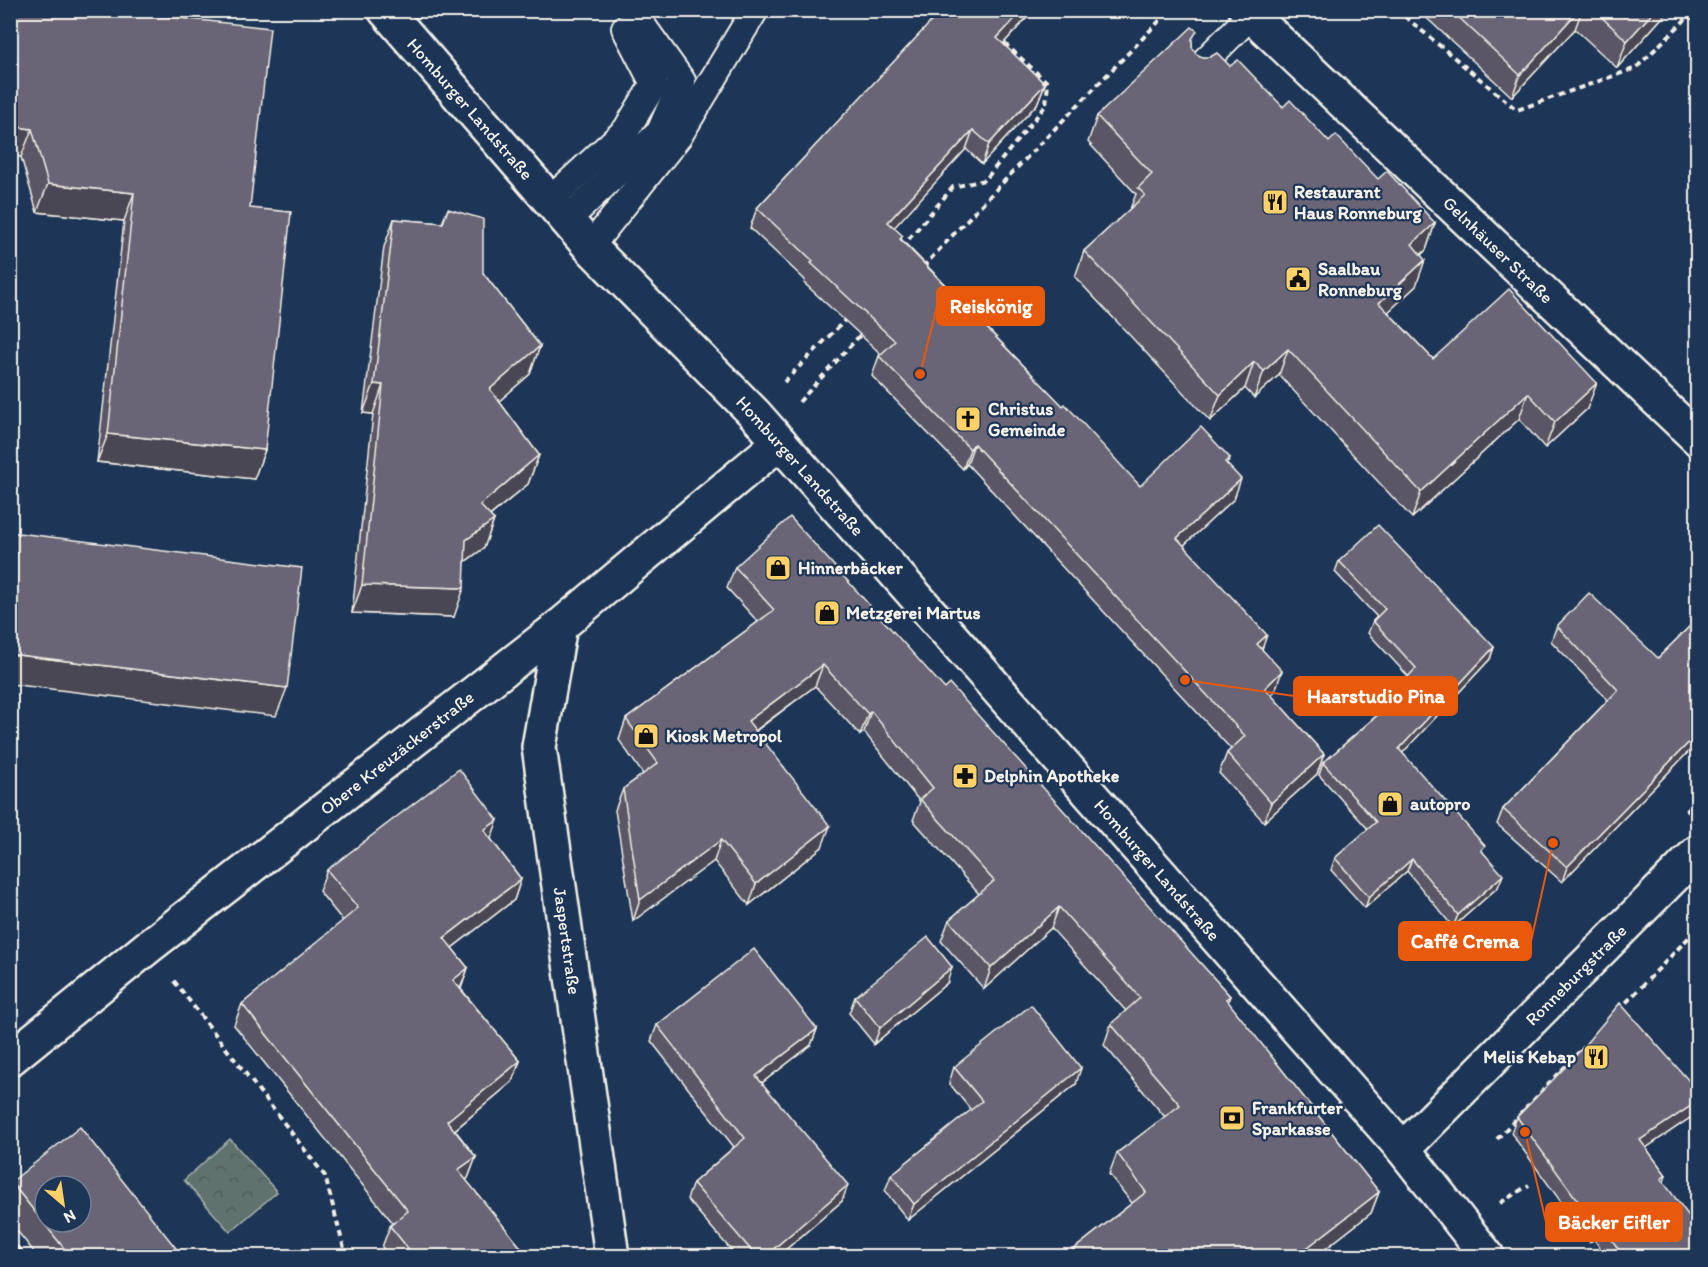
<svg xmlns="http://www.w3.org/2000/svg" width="1708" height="1267" font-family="Itim,sans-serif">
<defs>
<pattern id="park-crowns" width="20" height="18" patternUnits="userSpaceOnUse" patternTransform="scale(1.5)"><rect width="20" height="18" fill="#5e726d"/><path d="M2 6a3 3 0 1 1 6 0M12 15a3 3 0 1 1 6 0" fill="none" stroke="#525b58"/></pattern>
</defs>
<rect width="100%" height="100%" fill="#1d3557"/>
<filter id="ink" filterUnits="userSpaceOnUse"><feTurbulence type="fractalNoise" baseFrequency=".0167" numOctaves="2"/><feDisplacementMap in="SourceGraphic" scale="12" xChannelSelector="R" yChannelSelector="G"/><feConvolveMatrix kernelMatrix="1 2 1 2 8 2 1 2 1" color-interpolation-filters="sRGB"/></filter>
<g filter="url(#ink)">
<polygon fill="url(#park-crowns)" stroke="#a9b2aa" stroke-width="1.5" points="230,1139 277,1192 230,1232 184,1180"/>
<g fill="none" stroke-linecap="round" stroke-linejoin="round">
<g stroke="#f4f1e8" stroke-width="30">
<g id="service">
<polyline points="1197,69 1251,15"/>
<polyline points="549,201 626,130 654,84 625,28"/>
<polyline points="567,220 660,132 682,81 637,18"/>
<polyline points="590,247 678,137 755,10"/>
</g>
</g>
<g stroke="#f4f1e8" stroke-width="38">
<g id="minor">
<polyline points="1246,10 1698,439"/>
<polyline points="560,626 539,747 612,1256"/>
<polyline points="10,1059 148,947 560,626 780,442"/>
<polyline points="1403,1149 1698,852"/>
</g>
</g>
<g stroke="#f4f1e8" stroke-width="38">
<polyline id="tertiary" points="385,10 590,247 754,413 1403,1149 1487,1256"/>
</g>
<g stroke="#f4f1e8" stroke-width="4" stroke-dasharray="6 4.5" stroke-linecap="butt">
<polyline points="1397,10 1517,110 1636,68 1695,10"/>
<polyline points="1689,16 1698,22"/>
<polyline points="902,247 953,187 985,180 1046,105 1048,83 1002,41"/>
<polyline points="923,267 980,206 1170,10"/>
<polyline points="784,382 848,317"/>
<polyline points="799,402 863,332"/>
<polyline points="1686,812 1698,799"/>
<polyline points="174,981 325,1176 346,1256"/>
<polyline points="1619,1010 1698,928"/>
<polyline points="1497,1139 1579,1052"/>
<polyline points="1500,1203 1529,1185"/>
<polyline points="10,1239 25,1256"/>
</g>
<use href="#service" stroke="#1d3557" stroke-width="26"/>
<use href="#minor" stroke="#1d3557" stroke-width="33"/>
<use href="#tertiary" stroke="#1d3557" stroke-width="33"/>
</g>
<g fill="#5a5765" stroke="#f4f1e8" stroke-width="1.5">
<polygon points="10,10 250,208 265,450 254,479 97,462 124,221 37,212 21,157"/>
<polygon points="933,10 1034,10 1003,44 1045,84 1037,104 982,164 966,149 894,227 902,240 1140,486 1230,458 1227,464 1234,499 1184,545 1262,649 1275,691 1271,695 1324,754 1317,774 1264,822 1219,773 1227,753 1231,749 967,464 963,469 872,376 879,356 881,354 804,283 805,280 750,228 757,208 938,15"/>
<polygon points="1418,10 1669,10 1617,68 1575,29 1512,97"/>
<polygon points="1192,43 1192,47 1196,54 1202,57 1230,66 1435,223 1426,250 1421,255 1416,286 1388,312 1433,359 1587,409 1545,448 1519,419 1412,518 1279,375 1254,398 1245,388 1210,421 1075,277 1084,251 1130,209 1136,194 1088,142 1097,116"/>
<polygon points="448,209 483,273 540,346 530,374 499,401 539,455 528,484 490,516 494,520 484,548 465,562 454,617 352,613 373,414 363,413 384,247 394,219 442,223"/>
<polygon points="1339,561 1494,647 1490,659 1402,753 1483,852 1498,887 1453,927 1407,871 1365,908 1331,870 1335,858 1368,829 1319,775 1323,763 1383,710 1386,701 1408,676 1368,633 1373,621 1377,617 1335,572"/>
<polygon points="735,567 945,689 1230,996 1228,1002 1379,1192 1371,1213 1315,1257 1064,1257 1132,1203 1109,1174 1117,1153 1165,1117 1104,1045 1111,1024 1126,1011 1051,928 984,989 941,941 949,920 979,894 913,820 920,802 864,732 860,735 815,686 756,731 822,847 749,905 714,861 633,921 615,810 623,789 643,774 619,740 626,719 758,622 727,588"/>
<polygon points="1698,618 1698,742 1562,882 1497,824 1503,809 1608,700 1551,641 1557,626 1658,658"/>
<polygon points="491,839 521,879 514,900 452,948 468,968 461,989 520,1061 512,1082 455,1130 476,1157 468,1178 466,1180 527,1255 527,1257 390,1257 382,1247 390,1226 393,1223 234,1025 242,1004 343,921 319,891 327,870"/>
<polygon points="947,983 874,1044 849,1013 855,997"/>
<polygon points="657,1025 817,1029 811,1045 762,1083 842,1201 777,1257 737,1257 687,1199 693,1183 734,1147 651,1041"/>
<polygon points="954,1067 1076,1084 908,1220 885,1191 891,1175 971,1110 949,1083"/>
<polygon points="1698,1091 1697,1113 1646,1148 1666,1175 1664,1182 1698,1257 1606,1257 1594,1239 1590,1242 1511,1133 1517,1117"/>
<polygon points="11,1182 183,1257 38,1257 10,1222 10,1184"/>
</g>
<g fill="#4a4753" stroke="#f4f1e8" stroke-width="1.5">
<polygon points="1023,10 1034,10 990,58 997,38"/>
<polygon points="1579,10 1582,10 1575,29 1512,97 1520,75"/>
<polygon points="1655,10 1669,10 1617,68 1627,41"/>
<polygon points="1045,84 1037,104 982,164 989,144"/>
<polygon points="10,126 32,129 21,157 10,156"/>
<polygon points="973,130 966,149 881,242 888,222"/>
<polygon points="48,184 134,193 124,221 37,212"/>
<polygon points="1435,223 1426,250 1402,271 1412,244"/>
<polygon points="1425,260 1416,286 1370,329 1379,303"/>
<polygon points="540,346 530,374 480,418 490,389"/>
<polygon points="1288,349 1279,375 1254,398 1264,371"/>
<polygon points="1254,362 1245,388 1210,421 1220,395"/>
<polygon points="1597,383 1587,409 1545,448 1555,422"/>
<polygon points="374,384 383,385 373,414 363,413"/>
<polygon points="1528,393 1519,419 1412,518 1421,492"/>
<polygon points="108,434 265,450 254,479 97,462"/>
<polygon points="974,444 967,464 963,469 970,449"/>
<polygon points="539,455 528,484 469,533 480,505"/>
<polygon points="1241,479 1234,499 1170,558 1177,538"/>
<polygon points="494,520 484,548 456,568 466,540"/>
<polygon points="362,585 464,588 454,617 352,613"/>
<polygon points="1267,635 1260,655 1257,644"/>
<polygon points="1494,647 1490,659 1395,761 1399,749"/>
<polygon points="10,654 287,688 276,716 10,684"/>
<polygon points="823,665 815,686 740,742 748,721"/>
<polygon points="1282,671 1275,691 1257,707 1265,688"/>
<polygon points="871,711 864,732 860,735 868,714"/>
<polygon points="1698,733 1698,742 1562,882 1567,867"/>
<polygon points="1324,754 1317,774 1264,822 1271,803"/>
<polygon points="498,820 490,841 484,830"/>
<polygon points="830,826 822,847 749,905 756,884"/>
<polygon points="721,840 714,861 633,921 640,900"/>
<polygon points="1412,859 1407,871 1365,908 1369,897"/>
<polygon points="1503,875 1498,887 1453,927 1458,915"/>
<polygon points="521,879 514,900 436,960 444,938"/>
<polygon points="1059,907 1051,928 984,989 991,968"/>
<polygon points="952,967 947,983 874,1044 880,1028"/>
<polygon points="468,968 460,989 453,980"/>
<polygon points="817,1029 811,1045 750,1092 756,1076"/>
<polygon points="520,1061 512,1082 440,1142 447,1121"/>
<polygon points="1081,1068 1076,1084 908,1220 914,1204"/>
<polygon points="1698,1101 1697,1113 1634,1156 1640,1140"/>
<polygon points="476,1157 468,1178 451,1191 458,1170"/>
<polygon points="848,1185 842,1201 777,1257 764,1257"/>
<polygon points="1379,1192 1371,1213 1315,1257 1295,1257"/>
<polygon points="1600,1223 1594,1239 1590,1242 1596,1226"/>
</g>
<g fill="#696576" stroke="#f4f1e8" stroke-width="1.5" fill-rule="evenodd">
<polygon points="10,10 110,10 270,28 250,208 291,212 265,450 108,434 134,193 48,184 32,129 10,126"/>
<polygon points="942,10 1023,10 997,38 1045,84 989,144 973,130 888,222 903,236 900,239 1063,406 1065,404 1140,486 1201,427 1230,458 1225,462 1241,479 1177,538 1267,635 1257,644 1282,671 1265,688 1324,754 1271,803 1227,753 1245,736 974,444 970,449 879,356 895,341 811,263 813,261 757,208"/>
<polygon points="1451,10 1579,10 1520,75"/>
<polygon points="1594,10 1655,10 1627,41"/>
<polygon points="1192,27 1197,31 1192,39 1192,47 1196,54 1202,57 1210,57 1217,53 1230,66 1238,60 1283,107 1290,100 1329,142 1336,135 1378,179 1387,171 1435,223 1412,244 1425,260 1379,303 1433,359 1509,289 1597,383 1555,422 1528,393 1421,492 1288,349 1264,371 1254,362 1220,395 1084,251 1145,195 1138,188 1152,174 1097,116"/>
<polygon points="448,209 483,219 483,273 540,346 490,389 539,455 480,505 494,520 466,540 464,588 362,585 383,385 374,384 394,219 443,223"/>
<polygon points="790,517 945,689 950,684 1230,996 1226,999 1379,1192 1295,1257 1064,1257 1146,1192 1117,1153 1180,1105 1111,1024 1140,998 1059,907 991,968 949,920 994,881 920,799 933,788 871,711 868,714 823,665 748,721 830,826 756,884 721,840 640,900 623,789 658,763 626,719 774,610 735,567"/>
<polygon points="1378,525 1494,647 1399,749 1485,846 1481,850 1503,875 1458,915 1412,859 1369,897 1335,858 1376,822 1323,763 1390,704 1386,701 1416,668 1373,621 1385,609 1339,561"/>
<polygon points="10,532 302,568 287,688 10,654"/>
<polygon points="1589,593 1658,658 1698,618 1698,733 1567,867 1503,809 1618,690 1557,626"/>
<polygon points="459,769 498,820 484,830 521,879 444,938 468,968 453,980 520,1061 447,1121 476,1157 458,1170 527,1255 526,1257 415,1257 390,1226 408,1211 242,1004 358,908 327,870"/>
<polygon points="928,937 952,967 880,1028 855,997"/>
<polygon points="754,949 817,1029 756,1076 848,1185 764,1257 757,1257 693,1183 745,1138 657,1025"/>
<polygon points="1620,1003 1698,1091 1698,1101 1640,1140 1666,1175 1661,1179 1698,1228 1698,1257 1624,1257 1600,1223 1596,1226 1517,1117 1572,1060"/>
<polygon points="1031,1005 1081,1068 914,1204 891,1175 982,1101 954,1067"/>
<path d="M80 1127 183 1257H71L11 1182ZM45 1186H81V1222H45Z"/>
<polygon points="1423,1250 1428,1257 1414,1257"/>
</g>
</g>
<defs>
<g id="restaurant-square" transform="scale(1.35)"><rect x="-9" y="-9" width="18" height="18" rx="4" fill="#ffd166" stroke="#1d3557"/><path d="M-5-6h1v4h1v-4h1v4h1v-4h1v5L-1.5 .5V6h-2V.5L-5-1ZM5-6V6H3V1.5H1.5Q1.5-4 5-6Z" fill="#111"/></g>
<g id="civic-square" transform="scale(1.35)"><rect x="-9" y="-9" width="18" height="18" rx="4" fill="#ffd166" stroke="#1d3557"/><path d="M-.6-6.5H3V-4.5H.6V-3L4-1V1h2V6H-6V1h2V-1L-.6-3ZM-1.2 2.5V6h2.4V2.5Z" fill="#111"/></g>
<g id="church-square" transform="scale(1.35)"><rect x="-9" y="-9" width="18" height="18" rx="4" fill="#ffd166" stroke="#1d3557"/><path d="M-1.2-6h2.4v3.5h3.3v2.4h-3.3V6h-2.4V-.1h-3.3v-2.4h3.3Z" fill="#111"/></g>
<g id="shop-square" transform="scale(1.35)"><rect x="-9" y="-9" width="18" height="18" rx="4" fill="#ffd166" stroke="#1d3557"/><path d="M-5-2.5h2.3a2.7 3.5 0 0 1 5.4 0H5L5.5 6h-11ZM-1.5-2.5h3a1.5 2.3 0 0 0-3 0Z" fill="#111"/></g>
<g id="pharmacy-square" transform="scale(1.35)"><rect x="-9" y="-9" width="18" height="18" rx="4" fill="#ffd166" stroke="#1d3557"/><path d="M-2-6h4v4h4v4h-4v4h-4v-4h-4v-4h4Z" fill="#111"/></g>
<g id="bank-square" transform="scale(1.35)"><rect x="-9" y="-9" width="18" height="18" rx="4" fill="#ffd166" stroke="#1d3557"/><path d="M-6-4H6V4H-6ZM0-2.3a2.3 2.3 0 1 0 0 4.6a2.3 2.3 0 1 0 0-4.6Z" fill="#111"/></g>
</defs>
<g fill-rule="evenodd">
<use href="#restaurant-square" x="1275" y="202"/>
<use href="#civic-square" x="1298" y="279"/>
<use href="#church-square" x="968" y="419"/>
<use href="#shop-square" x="778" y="568"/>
<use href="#shop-square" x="827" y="613"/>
<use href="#shop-square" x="646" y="736"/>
<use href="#pharmacy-square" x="965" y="776"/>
<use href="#shop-square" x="1390" y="804"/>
<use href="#restaurant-square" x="1596" y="1057"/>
<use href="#bank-square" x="1232" y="1118"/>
</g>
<g text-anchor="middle" stroke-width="4.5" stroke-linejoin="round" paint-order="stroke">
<g font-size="18" fill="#f4f1e8" stroke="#1d3557">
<text transform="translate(470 109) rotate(49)" y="6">Homburger Landstraße</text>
<text transform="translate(1498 250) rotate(44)" y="6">Gelnhäuser Straße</text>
<text transform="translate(800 466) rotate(48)" y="6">Homburger Landstraße</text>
<text transform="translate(397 753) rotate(-38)" y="6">Obere Kreuzäckerstraße</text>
<text transform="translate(1157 870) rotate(49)" y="6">Homburger Landstraße</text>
<text transform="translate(567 941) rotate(82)" y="6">Jaspertstraße</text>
<text transform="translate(1576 975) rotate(-45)" y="6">Ronneburgstraße</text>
</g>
<g font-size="18" font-weight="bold" fill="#f4f1e8" stroke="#1d3557" text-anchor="start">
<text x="1294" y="198">Restaurant<tspan x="1294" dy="21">Haus Ronneburg</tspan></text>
<text x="1318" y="275">Saalbau<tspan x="1318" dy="21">Ronneburg</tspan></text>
<text x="988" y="415">Christus<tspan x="988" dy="21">Gemeinde</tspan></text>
<text x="798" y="574">Hinnerbäcker</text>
<text x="846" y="619">Metzgerei Martus</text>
<text x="666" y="742">Kiosk Metropol</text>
<text x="984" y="782">Delphin Apotheke</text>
<text x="1410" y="810">autopro</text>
<text x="1576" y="1063" text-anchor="end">Melis Kebap</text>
<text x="1252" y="1114">Frankfurter<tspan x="1252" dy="21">Sparkasse</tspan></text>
</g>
</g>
<path fill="none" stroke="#e8590c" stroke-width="2" d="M920 374L937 306M1185 680L1294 696M1553 843L1531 941M1525 1132L1546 1222"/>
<g fill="#e8590c" stroke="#1d3557" stroke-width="2">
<circle cx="920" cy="374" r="6"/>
<circle cx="1185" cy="680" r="6"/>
<circle cx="1553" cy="843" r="6"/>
<circle cx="1525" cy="1132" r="6"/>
</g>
<g fill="#e8590c" stroke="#e8590c" stroke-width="2">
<rect x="937" y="287" width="107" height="38" rx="6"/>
<rect x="1294" y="677" width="163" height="38" rx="6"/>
<rect x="1399" y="922" width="132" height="38" rx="6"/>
<rect x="1546" y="1203" width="136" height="38" rx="6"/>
</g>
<g font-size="20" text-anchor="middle" font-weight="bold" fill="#fff">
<text x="991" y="313">Reiskönig</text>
<text x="1376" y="703">Haarstudio Pina</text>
<text x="1465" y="948">Caffé Crema</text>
<text x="1614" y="1229">Bäcker Eifler</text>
</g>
<rect width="1708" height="1267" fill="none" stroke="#1d3557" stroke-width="36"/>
<rect x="18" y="18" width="1672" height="1231" fill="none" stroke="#f4f1e8" stroke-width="2" filter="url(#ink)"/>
<g transform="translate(63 1204) rotate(151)"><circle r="28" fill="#1d3557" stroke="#738091" stroke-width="1.5"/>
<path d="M0-4.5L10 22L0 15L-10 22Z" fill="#ffd166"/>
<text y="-9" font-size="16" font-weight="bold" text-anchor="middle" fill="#f4f1e8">N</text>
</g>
</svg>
